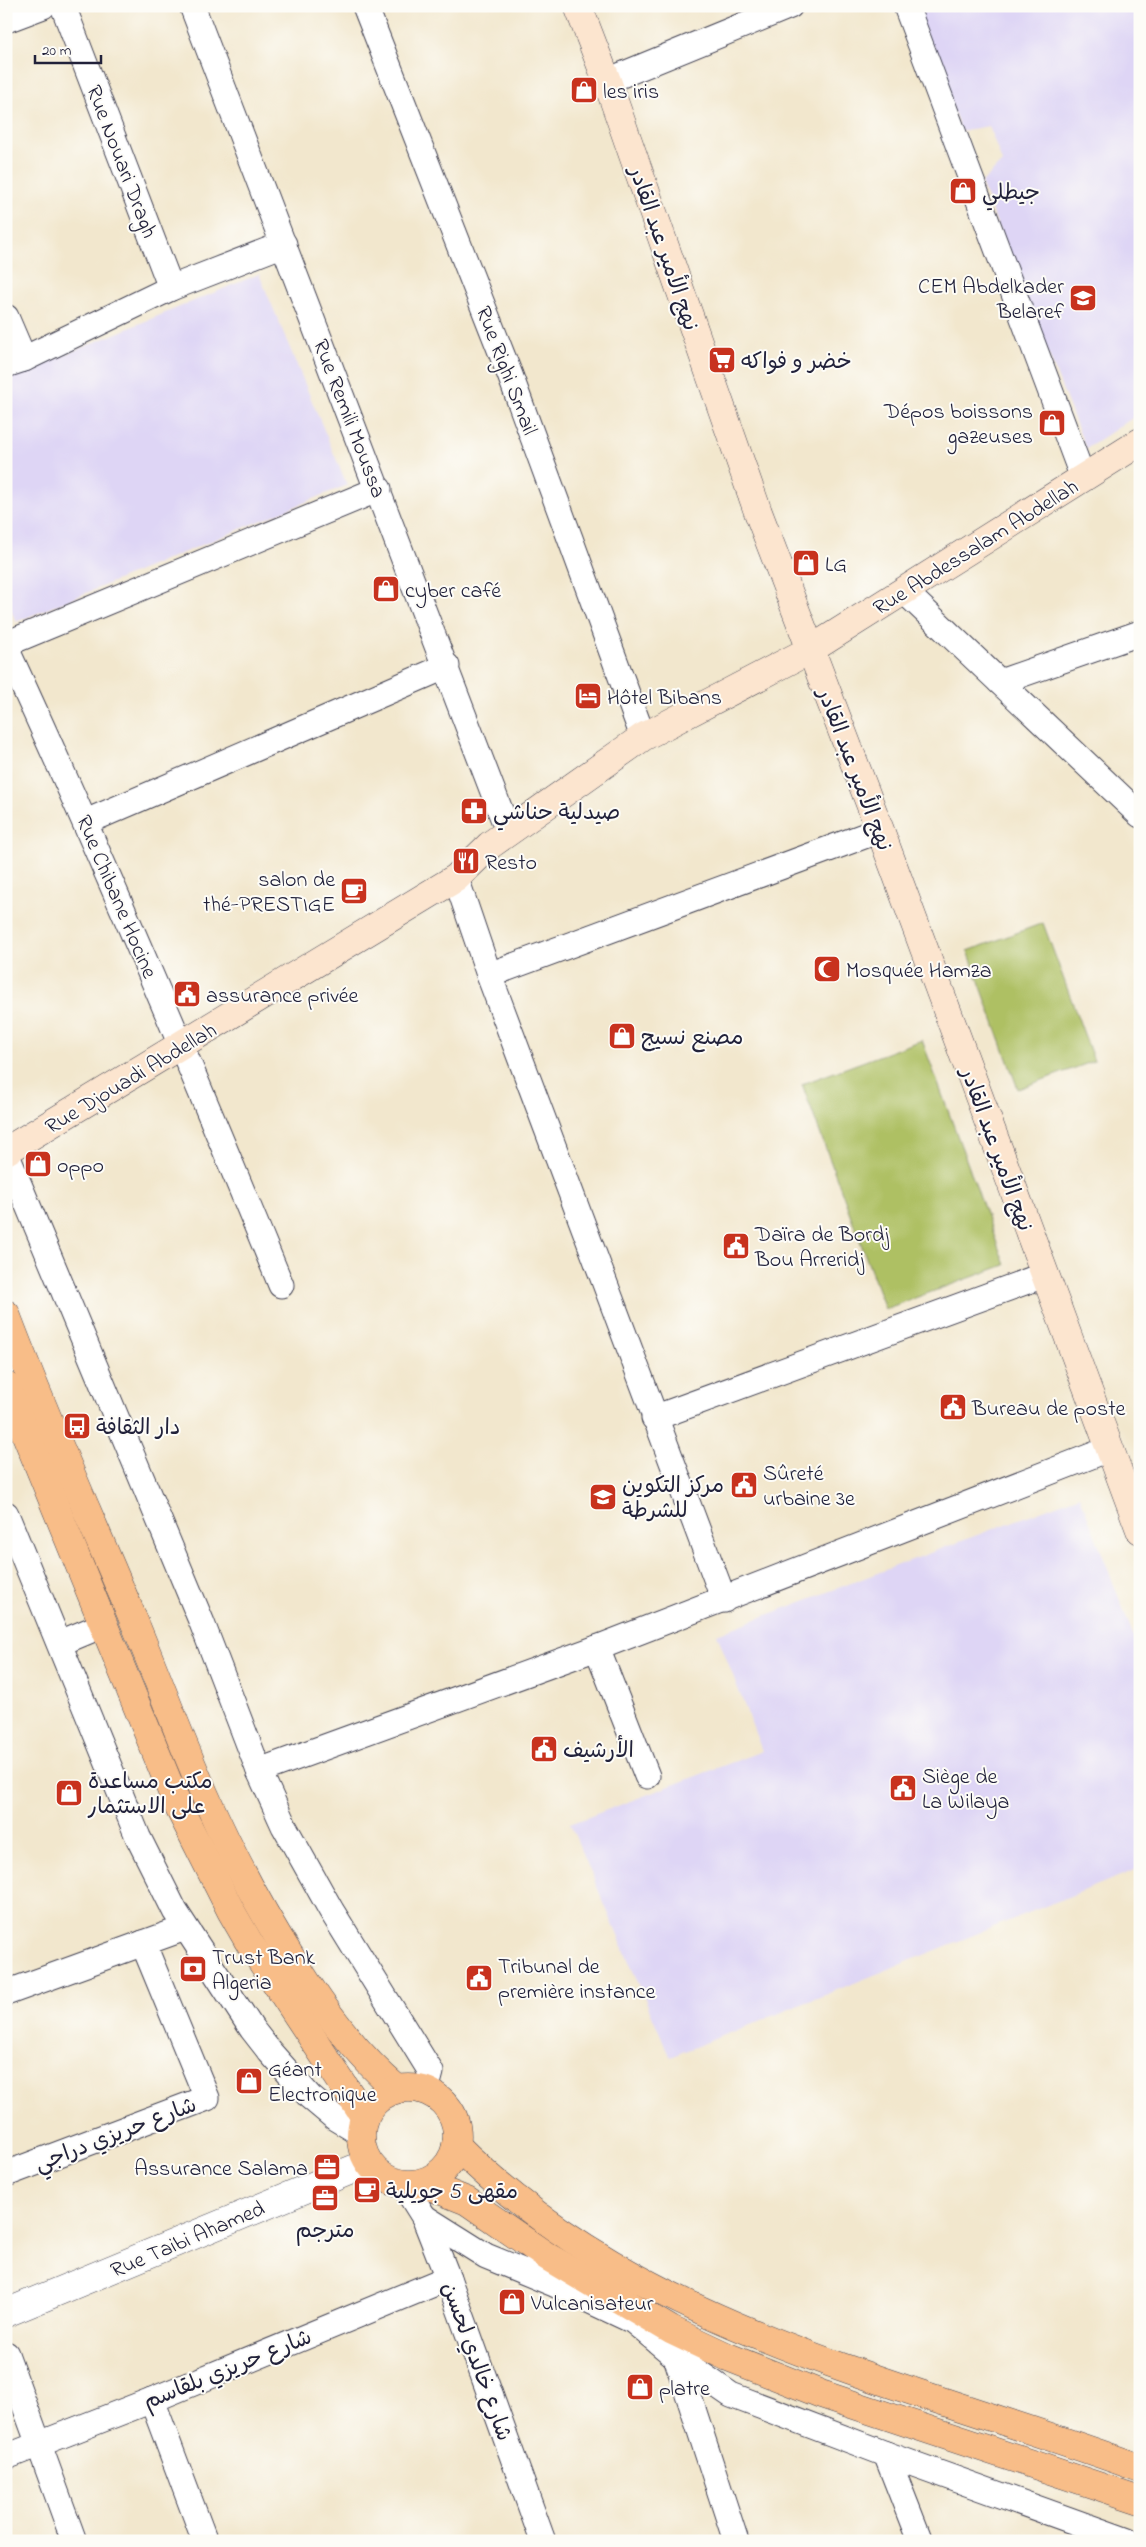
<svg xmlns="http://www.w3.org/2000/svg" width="1146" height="2547" font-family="'Indie Flower','Playpen Sans Arabic',sans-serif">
<rect width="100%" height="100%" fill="#fdfcf7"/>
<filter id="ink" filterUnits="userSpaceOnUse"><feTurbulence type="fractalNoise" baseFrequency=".02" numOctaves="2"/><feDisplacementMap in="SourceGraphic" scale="10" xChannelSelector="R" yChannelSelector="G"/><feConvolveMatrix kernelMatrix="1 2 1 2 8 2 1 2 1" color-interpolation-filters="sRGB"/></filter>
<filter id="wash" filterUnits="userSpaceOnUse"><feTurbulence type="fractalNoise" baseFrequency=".0096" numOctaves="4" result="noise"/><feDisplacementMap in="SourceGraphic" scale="20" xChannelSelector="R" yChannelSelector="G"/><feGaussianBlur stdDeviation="1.12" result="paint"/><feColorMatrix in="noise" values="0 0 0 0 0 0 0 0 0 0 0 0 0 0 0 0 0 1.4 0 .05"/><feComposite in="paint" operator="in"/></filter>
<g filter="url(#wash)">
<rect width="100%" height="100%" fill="#f2e7cd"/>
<g fill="#ded5f5">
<polygon points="915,6 1140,6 1140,413 1086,449 981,183 1002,162 989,126 961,131"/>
<polygon points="259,274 347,485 16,622 6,598 6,379"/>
<polygon points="1080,1496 1140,1653 1140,1868 670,2057 570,1824 762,1751 717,1634"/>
</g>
<g fill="#aec064" stroke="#687150">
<polygon points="1043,923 1094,1061 1018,1089 968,951"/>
<polygon points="922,1040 1005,1265 885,1309 802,1084"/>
</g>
</g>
<g filter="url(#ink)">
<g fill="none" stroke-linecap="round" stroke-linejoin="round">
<g stroke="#414051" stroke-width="27">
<g id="minor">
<polyline points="63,6 171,288"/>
<polyline points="192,6 508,831"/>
<polyline points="365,6 510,375 643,737"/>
<polyline points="906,6 1083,478"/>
<polyline points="6,20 43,6"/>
<polyline points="607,81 790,6"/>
<polyline points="6,317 24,359"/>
<polyline points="6,365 24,359 171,288 284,244"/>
<polyline points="904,591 1140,815"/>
<polyline points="6,644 379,489"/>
<path d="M6 648C103 858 193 1071 281 1285"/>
<polyline points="1000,682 1140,633"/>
<polyline points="86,822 447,666"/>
<polyline points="456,878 489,975 724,1600"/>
<polyline points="489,975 880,830"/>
<polyline points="6,1153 202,1623 259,1771 284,1826 331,1910 431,2072 426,2091"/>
<polyline points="654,1418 1044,1275"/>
<polyline points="6,1514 138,1837 175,1911 252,2029 270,2052 310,2097 335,2118 360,2133"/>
<polyline points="60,1643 103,1625"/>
<polyline points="597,1648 647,1776"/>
<polyline points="259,1771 597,1648 1109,1449"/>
<polyline points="6,1993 185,1928"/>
<polyline points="6,2174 207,2098 143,1943"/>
<polyline points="404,2185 424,2217 448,2278 543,2541"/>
<polyline points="424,2217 486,2256 554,2284 633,2321 676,2357 731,2395 886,2454 1128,2541"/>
<polyline points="6,2354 74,2541"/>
<polyline points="676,2357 736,2541"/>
<polyline points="152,2400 205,2541"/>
<polyline points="886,2454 920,2541"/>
<polyline points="6,2457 152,2400 448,2278"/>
</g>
</g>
<g stroke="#414051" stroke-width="29">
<polyline id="tertiary" points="6,2313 368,2163"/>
</g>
<g stroke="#414051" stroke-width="29">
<g id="secondary">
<polyline points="578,6 607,81 758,512 880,830 1140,1530"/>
<polyline points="6,1151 456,878 490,845 643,737 810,650 1140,442"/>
</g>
</g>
<g stroke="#414051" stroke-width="29">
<g id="primary">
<path d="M6 1314C44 1415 89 1514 131 1614 156 1673 178 1734 204 1793 230 1852 260 1909 295 1964 324 2010 355 2053 397 2089"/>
<polyline points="6,1386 177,1804 231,1911 250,1944 364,2116"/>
<circle cx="409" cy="2136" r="48"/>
<path d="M456 2145C640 2330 904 2381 1140 2468"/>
<polyline points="422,2183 467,2201 548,2257 671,2330 728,2357 821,2394 1140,2500"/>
</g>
</g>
<use href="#minor" stroke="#fff" stroke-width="25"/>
<use href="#tertiary" stroke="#fff" stroke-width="28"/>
<use href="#secondary" stroke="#fce5cf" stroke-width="28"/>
<use href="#primary" stroke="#f8bd88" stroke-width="28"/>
</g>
</g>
<defs>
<g id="shop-square" transform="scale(1.4375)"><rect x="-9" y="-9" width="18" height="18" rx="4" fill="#c8321e" stroke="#fdfcf7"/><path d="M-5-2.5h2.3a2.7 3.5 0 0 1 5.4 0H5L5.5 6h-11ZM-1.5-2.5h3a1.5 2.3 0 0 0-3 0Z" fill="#fff"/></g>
<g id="school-square" transform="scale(1.4375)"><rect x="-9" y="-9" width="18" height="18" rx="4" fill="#c8321e" stroke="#fdfcf7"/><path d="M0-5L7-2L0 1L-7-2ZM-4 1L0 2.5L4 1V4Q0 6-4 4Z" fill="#fff"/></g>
<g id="supermarket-square" transform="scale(1.4375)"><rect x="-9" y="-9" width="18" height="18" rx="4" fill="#c8321e" stroke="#fdfcf7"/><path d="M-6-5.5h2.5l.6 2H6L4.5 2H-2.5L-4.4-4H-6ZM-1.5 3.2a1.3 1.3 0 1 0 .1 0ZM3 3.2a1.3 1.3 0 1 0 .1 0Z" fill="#fff"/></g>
<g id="hotel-square" transform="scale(1.4375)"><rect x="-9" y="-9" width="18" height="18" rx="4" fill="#c8321e" stroke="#fdfcf7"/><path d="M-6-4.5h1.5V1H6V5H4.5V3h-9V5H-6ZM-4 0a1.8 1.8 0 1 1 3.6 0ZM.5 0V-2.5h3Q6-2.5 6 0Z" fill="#fff"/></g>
<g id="pharmacy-square" transform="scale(1.4375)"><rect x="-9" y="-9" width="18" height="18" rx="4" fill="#c8321e" stroke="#fdfcf7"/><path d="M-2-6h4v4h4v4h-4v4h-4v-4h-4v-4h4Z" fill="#fff"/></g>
<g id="restaurant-square" transform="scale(1.4375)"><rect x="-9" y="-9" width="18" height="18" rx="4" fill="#c8321e" stroke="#fdfcf7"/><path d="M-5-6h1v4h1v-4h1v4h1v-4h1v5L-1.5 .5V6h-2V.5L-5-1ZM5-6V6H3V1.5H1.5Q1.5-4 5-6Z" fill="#fff"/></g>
<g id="cafe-square" transform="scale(1.4375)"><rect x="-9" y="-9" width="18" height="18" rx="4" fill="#c8321e" stroke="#fdfcf7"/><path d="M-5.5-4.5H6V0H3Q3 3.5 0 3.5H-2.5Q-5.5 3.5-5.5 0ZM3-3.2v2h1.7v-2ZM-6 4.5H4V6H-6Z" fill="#fff"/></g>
<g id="mosque-square" transform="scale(1.4375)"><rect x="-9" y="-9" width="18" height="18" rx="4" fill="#c8321e" stroke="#fdfcf7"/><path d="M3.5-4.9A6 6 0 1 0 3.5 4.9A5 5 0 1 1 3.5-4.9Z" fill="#fff"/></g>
<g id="civic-square" transform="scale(1.4375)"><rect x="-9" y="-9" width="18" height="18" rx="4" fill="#c8321e" stroke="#fdfcf7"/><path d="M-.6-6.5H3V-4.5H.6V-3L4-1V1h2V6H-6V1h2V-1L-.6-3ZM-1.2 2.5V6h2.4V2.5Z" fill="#fff"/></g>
<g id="bus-square" transform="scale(1.4375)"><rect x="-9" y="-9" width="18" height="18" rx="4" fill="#c8321e" stroke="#fdfcf7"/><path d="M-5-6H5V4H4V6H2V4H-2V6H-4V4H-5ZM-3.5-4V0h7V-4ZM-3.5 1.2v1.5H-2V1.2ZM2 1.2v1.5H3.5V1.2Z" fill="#fff"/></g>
<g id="university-square" transform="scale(1.4375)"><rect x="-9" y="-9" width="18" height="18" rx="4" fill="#c8321e" stroke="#fdfcf7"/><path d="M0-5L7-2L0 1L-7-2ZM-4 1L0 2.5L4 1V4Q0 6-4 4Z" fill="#fff"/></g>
<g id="bank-square" transform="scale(1.4375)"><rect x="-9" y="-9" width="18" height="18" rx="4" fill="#c8321e" stroke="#fdfcf7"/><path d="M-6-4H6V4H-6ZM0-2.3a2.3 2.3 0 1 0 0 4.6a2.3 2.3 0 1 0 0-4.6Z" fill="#fff"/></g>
<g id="office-square" transform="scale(1.4375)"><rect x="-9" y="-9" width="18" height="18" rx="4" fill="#c8321e" stroke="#fdfcf7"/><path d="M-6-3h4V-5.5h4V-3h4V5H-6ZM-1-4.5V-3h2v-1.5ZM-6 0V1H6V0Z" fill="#fff"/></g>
</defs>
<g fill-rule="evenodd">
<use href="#shop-square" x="584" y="90"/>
<use href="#shop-square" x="963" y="191"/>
<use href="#school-square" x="1083" y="298"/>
<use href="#supermarket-square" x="722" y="360"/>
<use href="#shop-square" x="1052" y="423"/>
<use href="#shop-square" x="806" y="563"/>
<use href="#shop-square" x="386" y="589"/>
<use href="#hotel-square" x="588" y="696"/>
<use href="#pharmacy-square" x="474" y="811"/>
<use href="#restaurant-square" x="466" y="861"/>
<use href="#cafe-square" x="354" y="891"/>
<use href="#mosque-square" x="827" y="969"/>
<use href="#civic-square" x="187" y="994"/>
<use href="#shop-square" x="622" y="1036"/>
<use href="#shop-square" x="38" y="1164"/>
<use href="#civic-square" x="736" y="1246"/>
<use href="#civic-square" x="953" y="1407"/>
<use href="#bus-square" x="77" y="1426"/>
<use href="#civic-square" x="744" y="1485"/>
<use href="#university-square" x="603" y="1497"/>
<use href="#civic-square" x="544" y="1749"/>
<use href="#civic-square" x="903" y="1788"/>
<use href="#shop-square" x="69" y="1793"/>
<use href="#bank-square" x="193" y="1969"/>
<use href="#civic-square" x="479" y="1978"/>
<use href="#shop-square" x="249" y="2081"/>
<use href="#office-square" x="327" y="2167"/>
<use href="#cafe-square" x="367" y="2190"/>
<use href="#office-square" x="325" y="2198"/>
<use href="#shop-square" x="512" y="2302"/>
<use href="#shop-square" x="640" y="2387"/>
</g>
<g text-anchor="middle" stroke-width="4" stroke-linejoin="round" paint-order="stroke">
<g font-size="22" fill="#22223b" stroke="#fdfcf7" text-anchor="start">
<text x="603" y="98">les iris</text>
<text x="982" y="199">جيطلي</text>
<text x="1064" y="293" text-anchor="end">CEM Abdelkader<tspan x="1064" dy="25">Belaref</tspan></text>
<text x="741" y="368">خضر و فواكه</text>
<text x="1033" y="418" text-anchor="end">Dépos boissons<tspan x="1033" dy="25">gazeuses</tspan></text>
<text x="825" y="571">LG</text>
<text x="405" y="597">cyber café</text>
<text x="607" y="704">Hôtel Bibans</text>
<text x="493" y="819">صيدلية حناشي</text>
<text x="485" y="869">Resto</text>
<text x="335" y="886" text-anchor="end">salon de<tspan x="335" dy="25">thé-PRESTIGE</tspan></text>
<text x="846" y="977">Mosquée Hamza</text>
<text x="206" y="1002">assurance privée</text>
<text x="641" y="1044">مصنع نسيج</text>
<text x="57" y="1172">oppo</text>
<text x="755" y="1241">Daïra de Bordj<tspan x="755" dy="25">Bou Arreridj</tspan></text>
<text x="972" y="1415">Bureau de poste</text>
<text x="96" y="1434">دار الثقافة</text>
<text x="763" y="1480">Sûreté<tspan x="763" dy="25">urbaine 3e</tspan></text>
<text x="622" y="1492">مركز التكوين<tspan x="622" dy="25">للشرطة</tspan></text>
<text x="563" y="1757">الأرشيف</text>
<text x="922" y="1783">Siège de<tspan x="922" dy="25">La Wilaya</tspan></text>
<text x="88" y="1788">مكتب مساعدة<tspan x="88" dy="25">على الاستثمار</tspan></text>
<text x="212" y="1964">Trust Bank<tspan x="212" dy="25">Algeria</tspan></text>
<text x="498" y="1973">Tribunal de<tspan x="498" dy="25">première instance</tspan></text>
<text x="268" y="2076">Géant<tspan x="268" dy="25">Electronique</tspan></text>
<text x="308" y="2175" text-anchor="end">Assurance Salama</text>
<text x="386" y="2198">مقهى 5 جويلية</text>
<text x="325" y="2237" text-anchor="middle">مترجم</text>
<text x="531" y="2310">Vulcanisateur</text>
<text x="659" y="2395">platre</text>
</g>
<g font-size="22" fill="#22223b" stroke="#fdfcf7">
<text transform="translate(123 161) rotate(69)" y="8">Rue Nouari Dragh</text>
<text transform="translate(665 248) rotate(71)" y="8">نهج الأمير عبد القادر</text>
<text transform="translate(508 370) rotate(69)" y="8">Rue Righi Smail</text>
<text transform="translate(351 418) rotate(69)" y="8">Rue Remili Moussa</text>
<text transform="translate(975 546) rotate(-32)" y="8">Rue Abdessalam Abdellah</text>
<text transform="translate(856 769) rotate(69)" y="8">نهج الأمير عبد القادر</text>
<text transform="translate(118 896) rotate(67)" y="8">Rue Chibane Hocine</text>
<text transform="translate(130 1077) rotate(-31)" y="8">Rue Djouadi Abdellah</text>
<text transform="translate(998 1149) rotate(70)" y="8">نهج الأمير عبد القادر</text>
<text transform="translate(115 2133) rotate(-21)" y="8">شارع حريزي دراجي</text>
<text transform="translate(187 2238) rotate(-23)" y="8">Rue Taibi Ahamed</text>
<text transform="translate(478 2361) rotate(70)" y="8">شارع خالدي لحسن</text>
<text transform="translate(227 2368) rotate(-22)" y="8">شارع حريزي بلقاسم</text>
</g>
</g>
<rect width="1146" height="2547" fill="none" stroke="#fdfcf7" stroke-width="25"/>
<path d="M35 55v8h66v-8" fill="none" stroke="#22223b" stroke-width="2.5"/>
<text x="42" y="55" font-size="15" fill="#22223b" stroke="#fdfcf7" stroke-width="4" paint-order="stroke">20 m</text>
</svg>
